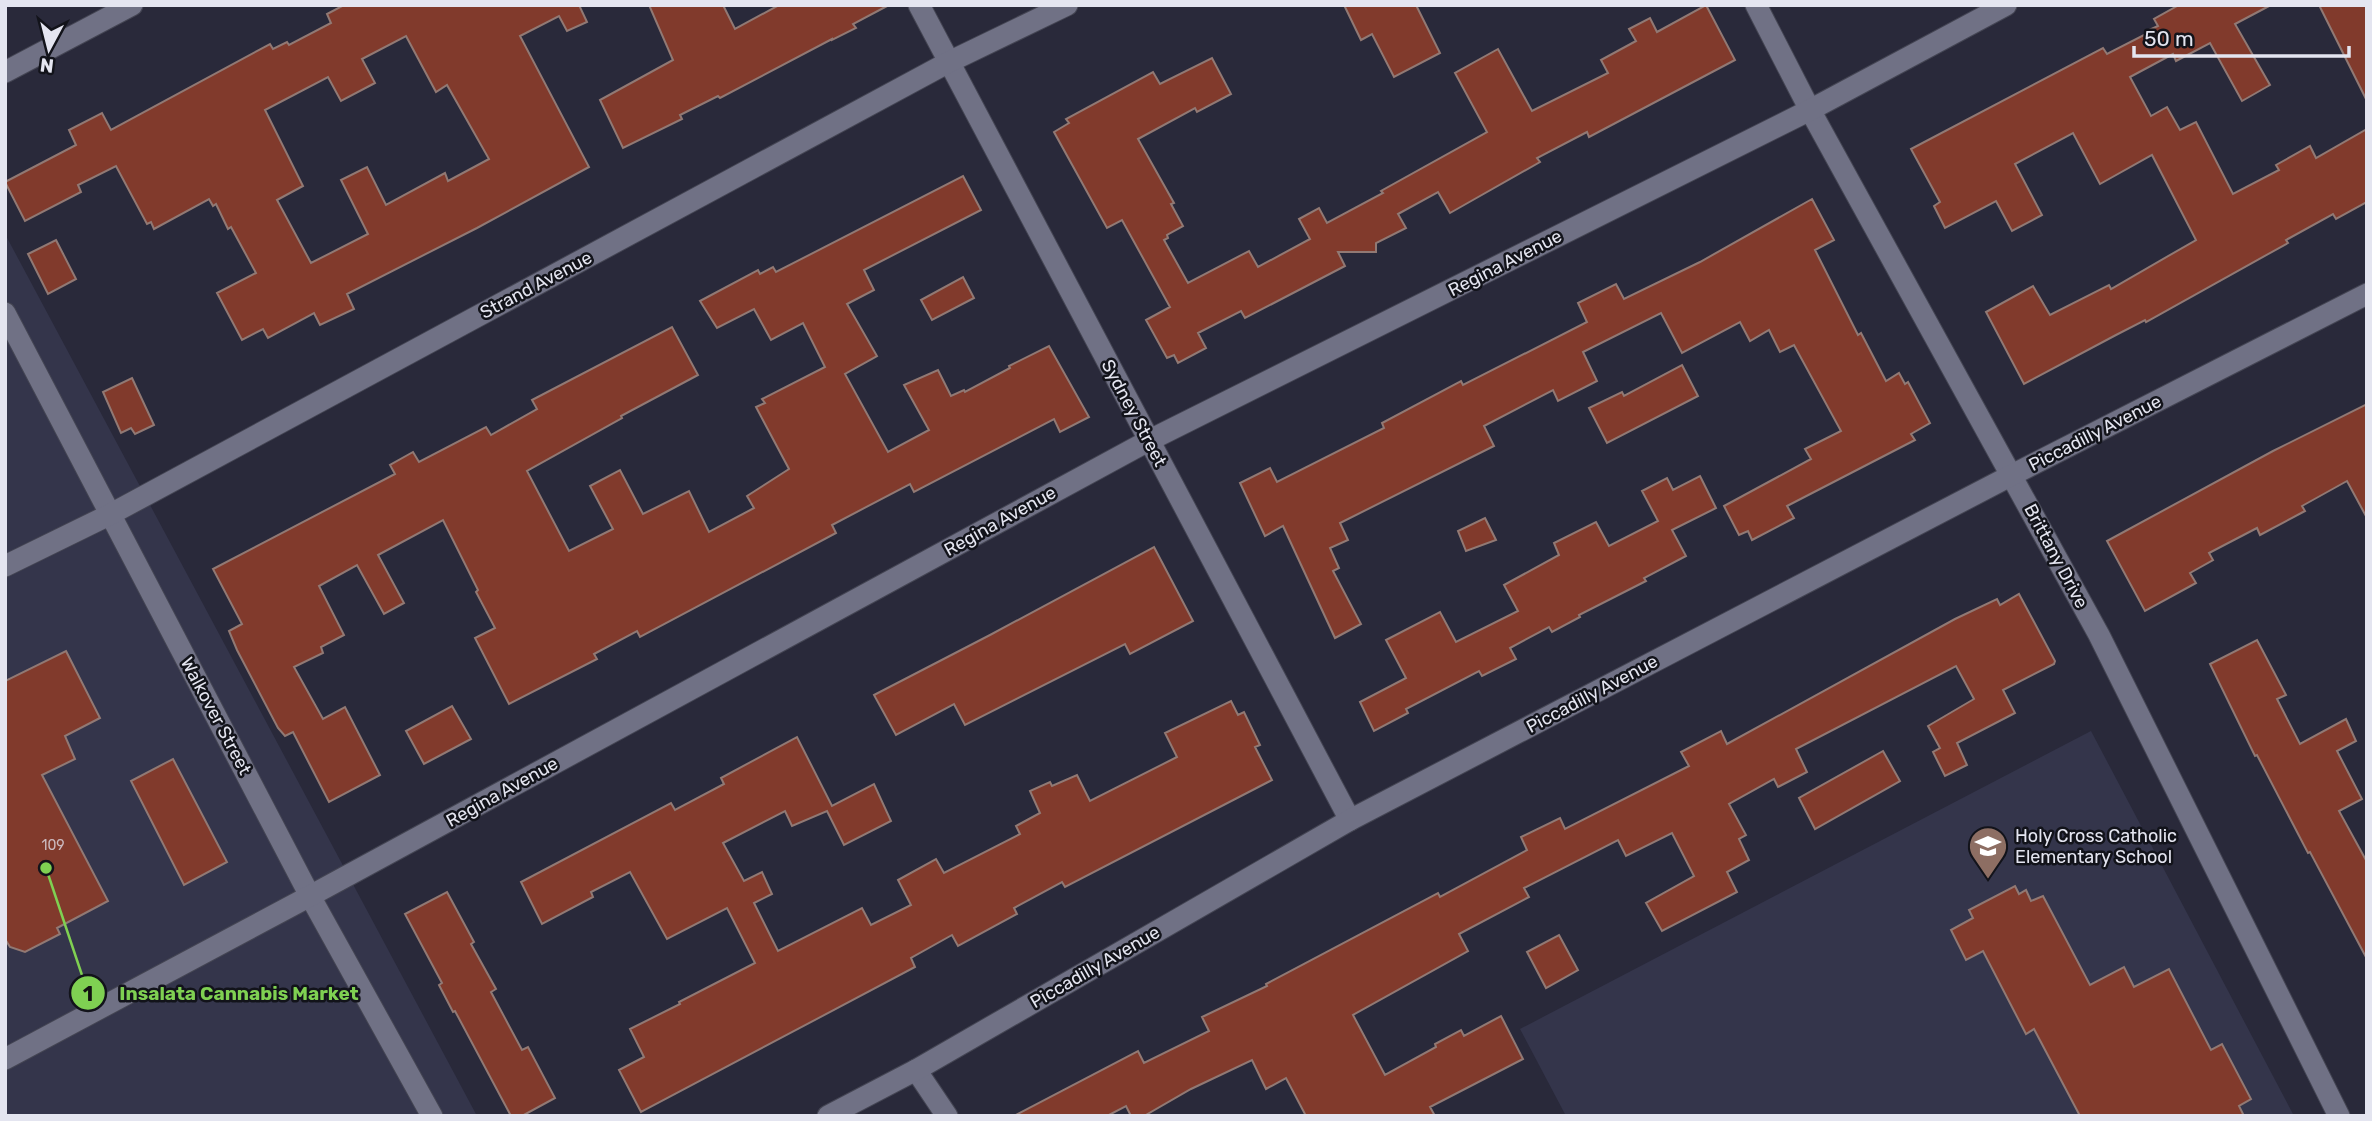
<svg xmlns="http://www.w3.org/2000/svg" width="2372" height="1121" font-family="Rubik,sans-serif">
<rect width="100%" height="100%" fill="#29293a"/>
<g fill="#34354b">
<polygon points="5,234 477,1116 5,1116"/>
<polygon points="2091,731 2294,1116 1566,1116 1520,1029"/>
</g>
<g fill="#813a2c" stroke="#917974" stroke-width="2" fill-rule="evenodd">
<path d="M344 5H579L587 22 567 31 559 16 520 36 589 167 477 228 347 294 354 309 320 325 314 313 268 338 263 329 242 340 217 293 256 273 231 227 228 229 216 204 213 206 209 199 154 229 151 222 147 224 116 166 78 185 81 192 25 221 5 182 76 145 69 130 102 113 111 130 270 44 273 49 287 42 289 45 331 23 327 14ZM406 36 436 92 447 85 489 159 448 181 445 173 386 205 367 167 341 180 368 234 311 263 277 200 303 186 265 110 328 77 341 101 375 83 362 59Z"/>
<polygon points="649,5 723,5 735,29 779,5 889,5 853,24 856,28 832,40 832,39 720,98 718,96 680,115 682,119 623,148 600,100 673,60"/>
<polygon points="1344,5 1416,5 1440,53 1394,77 1372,34 1361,40"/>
<polygon points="1706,5 1735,60 1589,137 1587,132 1537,158 1540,162 1450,213 1438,192 1398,214 1406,228 1376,243 1376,252 1338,252 1345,266 1245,318 1241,311 1198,333 1206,348 1178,363 1174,355 1167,358 1146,320 1170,307 1122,220 1107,228 1054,132 1069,123 1066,119 1153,72 1160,84 1212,58 1231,94 1197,112 1195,108 1138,139 1174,203 1171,204 1183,226 1167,235 1168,238 1164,240 1188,283 1249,251 1258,267 1310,239 1299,219 1319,208 1327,223 1383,193 1381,191 1487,132 1455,73 1498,49 1532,111 1608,73 1601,60 1636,41 1629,29 1650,18 1657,32"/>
<polygon points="2179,5 2271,5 2235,24 2270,85 2242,101 2210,43 2176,61 2173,54 2130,77 2151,116 2167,107 2180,130 2196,122 2233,194 2279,170 2276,165 2310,146 2316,158 2367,129 2367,202 2336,219 2333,214 2286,240 2288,243 2146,322 2145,320 2116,335 2024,384 1986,312 2033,286 2050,315 2109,285 2111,289 2196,240 2152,155 2100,184 2073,133 2015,164 2042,215 2012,231 1996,201 1945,228 1934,206 1940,202 1911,149 2103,48 2107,54 2150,32 2149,30 2158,26 2154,19"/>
<polygon points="2319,5 2367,5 2367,101"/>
<polygon points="963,176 981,210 864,270 874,290 847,304 877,356 845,374 888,452 929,430 904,385 938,370 951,396 964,390 965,392 1010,368 1009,366 1049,346 1089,417 1060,432 1054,419 914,492 910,484 832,525 836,533 640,637 637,631 594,654 597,659 509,704 475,638 495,628 476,592 478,590 443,520 378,555 404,603 384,614 357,565 319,586 344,635 321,647 323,653 294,667 323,719 345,707 380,775 329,802 293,732 285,736 278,728 237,650 229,631 242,624 213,569 395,474 390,465 413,452 419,462 486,427 491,435 537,409 532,400 672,327 698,375 621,416 622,418 527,471 569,551 613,529 590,486 620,470 643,514 689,491 709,532 754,508 747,496 789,469 756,407 765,403 762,399 825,367 803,323 771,340 754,309 717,328 700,301 758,270 760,274 773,267 776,272"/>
<polygon points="1812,199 1834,240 1815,250 1858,335 1861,333 1886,381 1899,373 1905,384 1908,382 1930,423 1911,434 1915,440 1787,506 1794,518 1752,540 1748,531 1739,535 1724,506 1811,459 1805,449 1841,431 1794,345 1780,352 1769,330 1750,341 1740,322 1682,353 1661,313 1583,352 1597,381 1558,401 1553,390 1484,426 1494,446 1340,523 1348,540 1330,548 1339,568 1333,571 1361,624 1335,638 1283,526 1265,536 1240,483 1270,468 1277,482 1384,428 1382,423 1461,381 1463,385 1587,322 1578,303 1616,284 1624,299 1700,262"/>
<polygon points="56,240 76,279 48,294 28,254"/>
<polygon points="963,277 974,298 932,320 921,300"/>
<polygon points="1682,365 1698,396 1607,443 1589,408 1622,392 1624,396"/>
<polygon points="132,378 154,425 135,434 131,428 121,433 103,392"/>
<polygon points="2367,404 2367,518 2347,481 2302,506 2305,511 2260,535 2257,528 2209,553 2213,560 2190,573 2196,583 2145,611 2107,541 2273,451"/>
<polygon points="1700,476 1716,508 1672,530 1686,556 1644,578 1646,581 1579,615 1580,617 1552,632 1549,627 1510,648 1516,659 1482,676 1479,671 1406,709 1408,713 1374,731 1360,702 1406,678 1386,640 1440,612 1456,642 1518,611 1504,585 1559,555 1554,543 1596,522 1609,546 1658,521 1642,491 1667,478 1673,490"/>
<polygon points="1485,518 1496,540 1466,551 1458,531"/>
<polygon points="1154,547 1193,621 1130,654 1125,644 965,725 954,704 896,735 874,695 990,635"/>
<polygon points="2019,594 2055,661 2054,664 2003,690 2015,713 1957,743 1967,765 1945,776 1933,752 1940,748 1928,726 1974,699 1956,666 1796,749 1807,772 1778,787 1774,779 1729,804 1746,835 1739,839 1749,860 1727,872 1737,892 1662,931 1646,903 1694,876 1672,833 1626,856 1618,840 1524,888 1529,897 1459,934 1468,951 1353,1015 1385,1075 1436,1047 1435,1044 1461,1030 1464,1036 1501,1016 1523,1059 1430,1107 1435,1116 1306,1116 1286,1078 1266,1089 1252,1060 1191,1089 1144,1116 1131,1116 1126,1106 1107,1116 1014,1116 1138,1051 1144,1063 1209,1031 1202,1017 1267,986 1266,984 1438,893 1440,897 1527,850 1521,837 1560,818 1565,829 1689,766 1681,752 1721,731 1727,744 1955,619 1997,599 2000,605"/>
<polygon points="2257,640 2286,695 2277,699 2300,744 2346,719 2356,741 2337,751 2362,799 2339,811 2367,862 2367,959 2310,852 2308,853 2257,755 2255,756 2210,664"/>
<polygon points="66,651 100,718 65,736 75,759 42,775 108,901 57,928 60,934 25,952 10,947 5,939 5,681"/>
<polygon points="1231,701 1238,715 1244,712 1260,745 1255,747 1272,780 1065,887 1062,882 1014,908 1017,914 958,946 952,935 911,958 915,967 641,1112 619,1070 644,1057 630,1029 680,1004 679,1002 755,963 727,908 667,939 630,872 591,892 593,897 542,924 521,882 671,803 675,810 724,784 721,778 797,737 832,806 874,784 891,821 844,845 827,811 792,826 785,811 723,843 744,881 762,872 772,894 754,903 778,951 862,908 871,925 911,905 898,880 936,859 944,873 1020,834 1016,826 1040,813 1030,791 1050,782 1052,786 1077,775 1090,801 1177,757 1165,733"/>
<polygon points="452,706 471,739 424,764 406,731"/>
<polygon points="1883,751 1900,781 1815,829 1799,798"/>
<polygon points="173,759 227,862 184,885 131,781"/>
<polygon points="2015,886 2019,894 2026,890 2031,901 2043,896 2090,985 2124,967 2134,987 2169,969 2211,1050 2222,1044 2251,1099 2239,1106 2244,1116 2080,1116 2034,1029 2026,1034 1983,951 1966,960 1951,930 1973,918 1969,910"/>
<polygon points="447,892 474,942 471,944 496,989 491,992 522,1050 528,1047 555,1098 522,1116 511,1116 455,1011 453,1012 439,985 442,983 405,914"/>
<polygon points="1559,935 1578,970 1546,988 1527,952"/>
</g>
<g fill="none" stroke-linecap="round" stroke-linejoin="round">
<g stroke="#444553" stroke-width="23">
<g id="street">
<polyline points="919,5 1350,820"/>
<polyline points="1756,5 1810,110 2099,635 2339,1116"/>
<polyline points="5,72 132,5"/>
<polyline points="5,313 310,896 432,1116"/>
<polyline points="5,566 109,515 949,62 1067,5"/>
<polyline points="5,1059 310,896 1148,441 1810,110 2006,5"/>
<polyline points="916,1070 947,1116"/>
<polyline points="828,1116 916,1070 1350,820 2012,475 2367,294"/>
</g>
</g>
<use href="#street" stroke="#707185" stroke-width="21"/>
</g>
<defs>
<g id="school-pin" transform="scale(2.0125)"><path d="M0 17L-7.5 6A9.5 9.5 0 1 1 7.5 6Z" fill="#8d6e63" stroke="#12131a"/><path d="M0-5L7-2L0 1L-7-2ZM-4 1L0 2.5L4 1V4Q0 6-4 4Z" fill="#fff"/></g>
</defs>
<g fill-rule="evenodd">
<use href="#school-pin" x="1988" y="846"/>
</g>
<g text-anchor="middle" stroke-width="5" stroke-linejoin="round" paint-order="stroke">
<g font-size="14" fill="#cbbabf">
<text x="53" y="850">109</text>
</g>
<g font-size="18" fill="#e4e5f0" stroke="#12131a">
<text transform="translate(1505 263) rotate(-27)" y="6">Regina Avenue</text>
<text transform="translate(536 285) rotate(-28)" y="6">Strand Avenue</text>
<text transform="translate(1134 413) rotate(62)" y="6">Sydney Street</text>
<text transform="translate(2095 433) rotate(-27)" y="6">Piccadilly Avenue</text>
<text transform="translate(1000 521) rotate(-29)" y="6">Regina Avenue</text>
<text transform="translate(2056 556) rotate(62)" y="6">Brittany Drive</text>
<text transform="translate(1592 694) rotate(-28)" y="6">Piccadilly Avenue</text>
<text transform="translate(216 716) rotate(62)" y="6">Walkover Street</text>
<text transform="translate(502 792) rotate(-29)" y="6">Regina Avenue</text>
<text transform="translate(1095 967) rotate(-30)" y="6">Piccadilly Avenue</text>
</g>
<g font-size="18" fill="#e4e5f0" stroke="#12131a" text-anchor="start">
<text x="2015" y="842">Holy Cross Catholic<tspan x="2015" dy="21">Elementary School</tspan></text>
</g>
</g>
<path fill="none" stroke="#7fd052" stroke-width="2.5" d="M46 868L88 993"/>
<g fill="#7fd052" stroke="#12131a" stroke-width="2.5">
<circle cx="46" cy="868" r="7"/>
<circle cx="88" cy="993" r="18"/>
</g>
<g font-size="21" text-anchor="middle" font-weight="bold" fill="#111">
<text x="88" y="1001">1</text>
</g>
<g font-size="19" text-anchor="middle" font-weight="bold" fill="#7fd052" stroke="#12131a" stroke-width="5" stroke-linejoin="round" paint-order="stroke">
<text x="239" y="1000">Insalata Cannabis Market</text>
</g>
<rect width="2372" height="1121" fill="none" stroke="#e4e5f0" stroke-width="14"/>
<g transform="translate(49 49) rotate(187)" stroke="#12131a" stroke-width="5" paint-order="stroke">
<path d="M0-5L12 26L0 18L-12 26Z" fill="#e4e5f0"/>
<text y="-10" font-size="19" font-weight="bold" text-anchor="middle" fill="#e4e5f0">N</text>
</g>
<path d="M2134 46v10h215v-10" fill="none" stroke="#e4e5f0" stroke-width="3.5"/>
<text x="2144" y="46" font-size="21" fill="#e4e5f0" stroke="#12131a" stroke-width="5" paint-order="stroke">50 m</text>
</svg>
